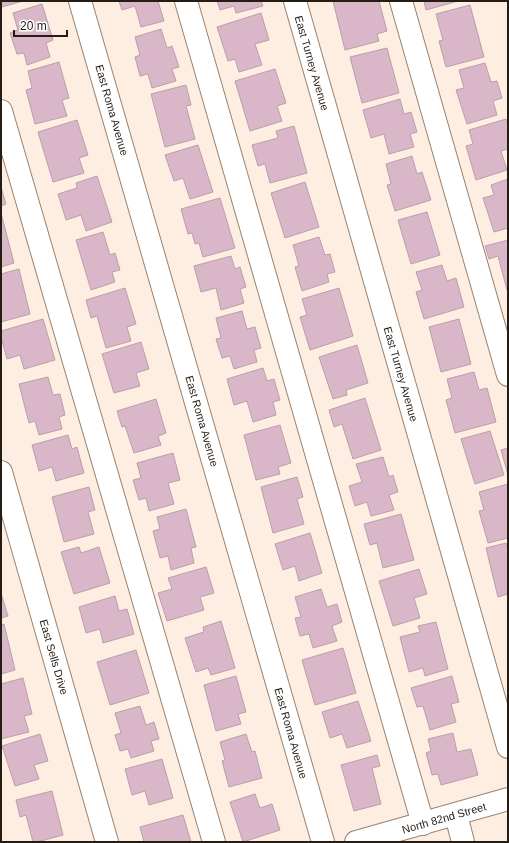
<svg xmlns="http://www.w3.org/2000/svg" width="509" height="843" font-family="Helvetica,sans-serif">
<rect width="100%" height="100%" fill="#fdeee1"/>
<g fill="#d9b7c8" stroke="#bb9eac">
<polygon points="1,1 23,1 2,7"/>
<polygon points="119,1 158,1 164,21 141,27 135,6 122,10"/>
<polygon points="217,1 261,1 263,6 236,13 234,6 220,10"/>
<polygon points="333,1 379,1 387,31 377,34 379,41 345,50"/>
<polygon points="424,1 458,1 426,10"/>
<polygon points="42,4 53,40 46,43 50,57 27,65 24,53 17,54 10,33 18,30 13,13"/>
<polygon points="470,5 484,57 446,67 439,41 443,40 436,14"/>
<polygon points="261,13 269,40 255,44 262,65 239,72 235,59 228,61 217,27"/>
<polygon points="161,29 167,48 172,46 179,67 172,69 176,81 152,88 148,74 140,76 135,57 140,55 135,37"/>
<polygon points="387,48 399,93 362,103 350,57"/>
<polygon points="59,62 69,98 62,100 67,116 35,124 26,90 32,88 28,71"/>
<polygon points="485,63 491,82 497,81 502,98 493,101 497,115 467,124 456,90 464,88 459,70"/>
<polygon points="275,69 286,103 277,106 282,121 250,131 235,81"/>
<polygon points="186,85 191,105 186,106 195,139 165,147 151,94"/>
<polygon points="400,99 404,114 411,112 417,132 410,134 414,147 389,154 384,134 371,138 363,110"/>
<polygon points="506,119 508,124 508,149 501,151 507,170 476,180 466,146 473,144 469,130"/>
<polygon points="77,120 88,155 79,158 84,173 53,182 38,132"/>
<polygon points="294,126 307,173 270,183 265,164 258,166 252,145 278,138 276,131"/>
<polygon points="198,145 213,192 190,199 183,178 174,181 165,155"/>
<polygon points="412,156 417,174 422,172 431,200 395,211 387,185 391,184 386,164"/>
<polygon points="97,176 112,222 86,231 81,215 66,220 58,194 77,188 76,183"/>
<polygon points="508,179 508,228 494,232 483,198 494,195 491,185"/>
<polygon points="305,182 319,227 285,238 271,193"/>
<polygon points="1,187 6,204 1,206"/>
<polygon points="220,198 235,248 203,257 199,243 195,244 192,233 188,234 181,209"/>
<polygon points="427,212 440,255 411,264 398,220"/>
<polygon points="1,213 14,263 1,267"/>
<polygon points="103,232 110,255 115,253 120,270 112,272 115,282 91,290 76,240"/>
<polygon points="319,237 325,255 330,254 335,272 327,274 329,282 302,291 295,267 299,266 293,245"/>
<polygon points="508,240 508,290 507,290 498,256 489,259 485,246"/>
<polygon points="231,256 235,269 240,267 246,287 240,289 244,303 221,310 216,288 201,292 194,266"/>
<polygon points="442,265 447,281 456,278 464,307 424,319 416,292 422,290 416,272"/>
<polygon points="19,269 30,314 1,322 1,274"/>
<polygon points="125,288 136,324 127,327 131,341 106,348 97,316 91,318 86,300"/>
<polygon points="339,288 353,336 310,350 300,317 307,315 302,299"/>
<polygon points="242,311 247,329 255,327 261,348 254,350 257,362 234,369 230,356 222,358 216,339 221,338 216,318"/>
<polygon points="43,319 55,360 24,369 20,355 7,359 1,337 1,331"/>
<polygon points="459,319 471,364 441,372 429,327"/>
<polygon points="141,342 149,369 136,373 140,386 114,393 102,354"/>
<polygon points="357,345 368,383 346,390 347,395 333,399 319,357"/>
<polygon points="263,368 267,381 274,379 280,400 273,402 276,415 253,422 247,401 234,405 227,379"/>
<polygon points="474,372 479,390 487,388 496,422 455,433 446,400 452,398 447,379"/>
<polygon points="48,377 53,395 60,394 65,415 59,417 62,429 39,435 35,421 29,423 19,384"/>
<polygon points="365,398 381,450 353,459 342,424 334,427 329,410"/>
<polygon points="156,399 166,433 158,436 161,445 134,453 125,426 122,427 117,411"/>
<polygon points="280,425 291,463 278,467 280,474 256,480 244,435"/>
<polygon points="490,431 504,475 475,484 461,439"/>
<polygon points="68,435 72,449 77,447 84,473 56,481 52,467 39,471 32,445"/>
<polygon points="508,448 508,475 501,450"/>
<polygon points="173,453 180,480 168,483 174,504 149,511 146,498 139,500 133,480 141,478 137,463"/>
<polygon points="383,457 389,477 393,475 398,492 389,495 394,510 371,516 367,502 355,506 349,486 362,482 356,464"/>
<polygon points="297,477 303,497 297,499 304,524 273,533 261,487"/>
<polygon points="508,484 508,538 488,543 479,511 484,510 479,492"/>
<polygon points="89,487 95,510 88,512 94,534 64,542 52,497"/>
<polygon points="186,509 196,547 191,548 194,563 171,570 168,556 160,558 153,531 160,529 157,517"/>
<polygon points="401,514 414,560 383,568 377,543 370,545 364,524"/>
<polygon points="310,533 322,573 299,581 295,566 283,570 275,544"/>
<polygon points="506,543 508,549 508,594 498,597 486,548"/>
<polygon points="79,547 81,553 99,547 110,583 74,594 61,552"/>
<polygon points="206,567 214,593 200,597 204,610 167,621 158,593 172,589 168,578"/>
<polygon points="419,569 427,594 414,598 420,618 393,626 379,581"/>
<polygon points="321,589 327,607 337,604 342,622 332,626 337,641 313,648 309,634 300,636 295,618 301,617 295,597"/>
<polygon points="1,593 8,616 1,618"/>
<polygon points="115,596 119,611 127,609 134,634 103,643 100,629 86,633 79,607"/>
<polygon points="221,621 235,668 211,675 208,668 196,672 185,638 204,632 203,627"/>
<polygon points="436,622 448,669 425,676 423,668 409,672 400,637 420,632 418,626"/>
<polygon points="4,624 15,670 1,674 1,625"/>
<polygon points="343,648 356,693 315,705 302,660"/>
<polygon points="136,650 149,693 110,705 97,662"/>
<polygon points="236,676 246,712 238,714 241,724 216,731 204,685"/>
<polygon points="452,676 459,702 451,704 456,722 430,730 423,706 417,707 411,688"/>
<polygon points="23,678 32,714 24,716 29,732 1,739 1,684"/>
<polygon points="358,701 371,741 347,748 342,734 330,738 322,712"/>
<polygon points="140,706 146,725 154,722 159,739 151,741 154,751 131,758 128,749 120,751 115,735 121,733 115,713"/>
<polygon points="453,733 457,752 471,749 478,775 441,785 438,774 432,775 426,753 431,751 428,739"/>
<polygon points="40,734 48,761 34,765 39,779 15,786 2,746"/>
<polygon points="246,734 252,752 255,751 262,778 229,787 222,761 225,760 220,742"/>
<polygon points="377,755 380,766 372,768 381,804 354,811 341,765"/>
<polygon points="162,759 173,798 149,805 145,791 132,795 125,769"/>
<polygon points="52,791 63,835 37,842 33,842 26,815 20,817 16,800"/>
<polygon points="255,794 260,808 272,804 280,830 243,842 230,802"/>
<polygon points="183,815 191,842 144,842 140,827"/>
</g>
<g fill="none" stroke-linecap="round" stroke-linejoin="round">
<g stroke="#98826f" stroke-width="24">
<g id="minor">
<polyline points="80,1 323,842"/>
<polyline points="186,1 423,824"/>
<polyline points="295,1 508,747"/>
<polyline points="401,1 508,375"/>
<polyline points="1,111 214,842"/>
<polyline points="1,472 107,842"/>
<polyline points="456,815 463,842"/>
<polyline points="356,842 508,799"/>
</g>
</g>
<use href="#minor" stroke="#fff" stroke-width="22"/>
</g>
<g text-anchor="middle" stroke-width="3.5" stroke-linejoin="round" paint-order="stroke">
<g font-size="11" fill="#251c14" stroke="#fff">
<text transform="translate(312 63) rotate(74)" y="4">East Turney Avenue</text>
<text transform="translate(112 110) rotate(74)" y="4">East Roma Avenue</text>
<text transform="translate(401 374) rotate(74)" y="4">East Turney Avenue</text>
<text transform="translate(202 421) rotate(74)" y="4">East Roma Avenue</text>
<text transform="translate(54 657) rotate(74)" y="4">East Sells Drive</text>
<text transform="translate(291 733) rotate(74)" y="4">East Roma Avenue</text>
<text transform="translate(444 818) rotate(-16)" y="4">North 82nd Street</text>
</g>
</g>
<rect width="509" height="843" fill="none" stroke="#251c14" stroke-width="4"/>
<path d="M14 30v6h53v-6" fill="none" stroke="#251c14" stroke-width="2"/>
<text x="20" y="30" font-size="12" fill="#251c14" stroke="#ffffff" stroke-width="3" paint-order="stroke">20 m</text>
</svg>
